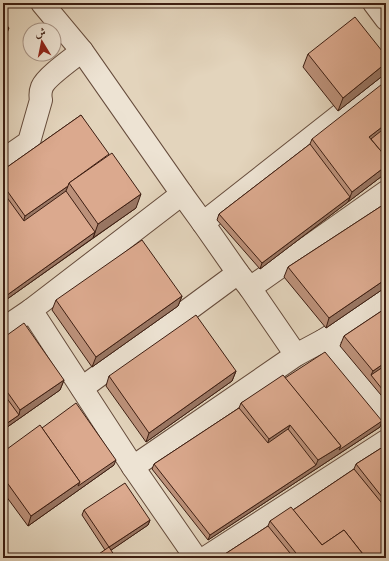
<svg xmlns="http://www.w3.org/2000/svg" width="389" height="561" font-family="'Libre Bodoni',Amiri,serif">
<rect width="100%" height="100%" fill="#e3d4bc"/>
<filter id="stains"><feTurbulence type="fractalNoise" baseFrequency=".005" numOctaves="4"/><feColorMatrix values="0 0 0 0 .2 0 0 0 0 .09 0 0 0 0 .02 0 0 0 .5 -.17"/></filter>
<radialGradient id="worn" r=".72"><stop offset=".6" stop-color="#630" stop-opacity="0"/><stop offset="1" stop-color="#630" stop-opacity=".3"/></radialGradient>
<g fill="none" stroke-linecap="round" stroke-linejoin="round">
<g stroke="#664c3c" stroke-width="24">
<g id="minor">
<polyline points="42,3 82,51 182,194 203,223 238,273 250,288 296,355"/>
<polyline points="374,3 386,19"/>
<path d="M3 160 29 142 41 100C40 95 40 92 42 87 46 77 72 59 82 51"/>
<polyline points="203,223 386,79"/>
<polyline points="250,288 386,192"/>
<polyline points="31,310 133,467 196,558"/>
<polyline points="3,329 31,310 182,194"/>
<polyline points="324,340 386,415"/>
<polyline points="82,388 238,273"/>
<polyline points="133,467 296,355 324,340 386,300"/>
<polyline points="205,558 386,441"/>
</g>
</g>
<use href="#minor" stroke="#ede3d3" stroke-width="22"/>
</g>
<g fill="#bc917a" stroke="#3d1e12">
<polygon points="308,54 386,56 386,70 385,74 338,111 303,67"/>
<polygon points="81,115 136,208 3,302 3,170"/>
<polygon points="312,139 386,173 260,269 217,220 219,214 310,144"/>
<polygon points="386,203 386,287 326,328 284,277 288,267"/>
<polygon points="182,296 178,306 92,367 52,310 56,300"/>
<polygon points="386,308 386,401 340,346 344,336"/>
<polygon points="3,338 64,380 60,390 3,430"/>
<polygon points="236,371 232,381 146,442 106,386 109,376"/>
<polygon points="285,378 382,421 380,427 208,540 152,469 154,464 239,408 241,403"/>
<polygon points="42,428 114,465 28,526 3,492 3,452"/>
<polygon points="386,445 386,558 223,558 225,554 268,526 270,521 293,510 354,469 356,464"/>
<polygon points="84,510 150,520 148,525 111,550 105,550 82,515"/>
</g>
<g fill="#997663" stroke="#3d1e12">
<polygon points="9,28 5,38 3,40 3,33"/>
<polygon points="386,63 386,70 385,74 338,111 343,98"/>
<polygon points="386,124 386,131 368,141 369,137"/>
<polygon points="386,166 386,173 348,202 352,192"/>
<polygon points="68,186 64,196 22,226 25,216"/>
<polygon points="141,194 136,208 93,238 98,224"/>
<polygon points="350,197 348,202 260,269 262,263"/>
<polygon points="95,232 93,238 3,302 3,298"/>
<polygon points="386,279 386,287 326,328 329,318"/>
<polygon points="182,296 178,306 92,367 96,357"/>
<polygon points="386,362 386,369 371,375 373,371"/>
<polygon points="236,371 232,381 146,442 149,433"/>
<polygon points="64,380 60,390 3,430 3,426 19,415 20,410"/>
<polygon points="382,421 380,427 208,540 210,535 316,465 318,460 341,446"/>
<polygon points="290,425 286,435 266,449 269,439"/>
<polygon points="116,460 114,465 28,526 31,516 80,482"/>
<polygon points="150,520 148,525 107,553 109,547"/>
</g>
<g fill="#dba98e" stroke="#3d1e12">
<polygon points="355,17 386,56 386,63 343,98 308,54"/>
<polygon points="3,21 9,28 3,33"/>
<polygon points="386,81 386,124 369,137 386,157 386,166 352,192 312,139"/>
<polygon points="81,115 109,154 69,183 68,186 25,216 3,185 3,170"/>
<polygon points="386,127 386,157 371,139"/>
<polygon points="310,144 350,197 262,263 219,214"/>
<polygon points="112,153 141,194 98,224 69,183"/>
<polygon points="66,191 95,232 3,298 3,192 24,221"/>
<polygon points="386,203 386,279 329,318 288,267"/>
<polygon points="142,240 182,296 96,357 56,300"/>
<polygon points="386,308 386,362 373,371 344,336"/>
<polygon points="196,315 236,371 149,433 109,376"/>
<polygon points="24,323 64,380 20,410 3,386 3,338"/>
<polygon points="325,352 382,421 339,450 341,446 285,378"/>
<polygon points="386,365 386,394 371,375"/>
<polygon points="283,375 341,446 318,460 290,425 269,439 241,403"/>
<polygon points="3,393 19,415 3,426"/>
<polygon points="76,403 116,460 78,486 80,482 42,428"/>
<polygon points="239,408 268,443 288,429 316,465 210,535 154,464"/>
<polygon points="40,425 80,482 31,516 3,477 3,452"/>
<polygon points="386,445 386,502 356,464"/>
<polygon points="354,469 385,507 386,506 386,558 366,558 344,530 322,545 293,510"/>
<polygon points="125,483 150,520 109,547 116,558 93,558 109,547 84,510"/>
<polygon points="291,507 322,545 344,530 366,558 300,558 270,521"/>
<polygon points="268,526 294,558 228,558 225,554"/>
</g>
<rect width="389" height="561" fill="none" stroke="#e3d4bc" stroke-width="16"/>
<rect x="4" y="4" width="381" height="553" fill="none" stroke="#3d1e12" stroke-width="2"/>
<rect x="8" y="8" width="373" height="545" fill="none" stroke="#3d1e12"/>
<g transform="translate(42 42) rotate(350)"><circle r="19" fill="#ede3d3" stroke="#a79486"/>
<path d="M0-3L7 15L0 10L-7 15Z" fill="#8f2418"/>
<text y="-6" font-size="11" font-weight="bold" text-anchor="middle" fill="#3d1e12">ش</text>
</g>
<rect width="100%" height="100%" filter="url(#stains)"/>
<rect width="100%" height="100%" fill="url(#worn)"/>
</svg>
